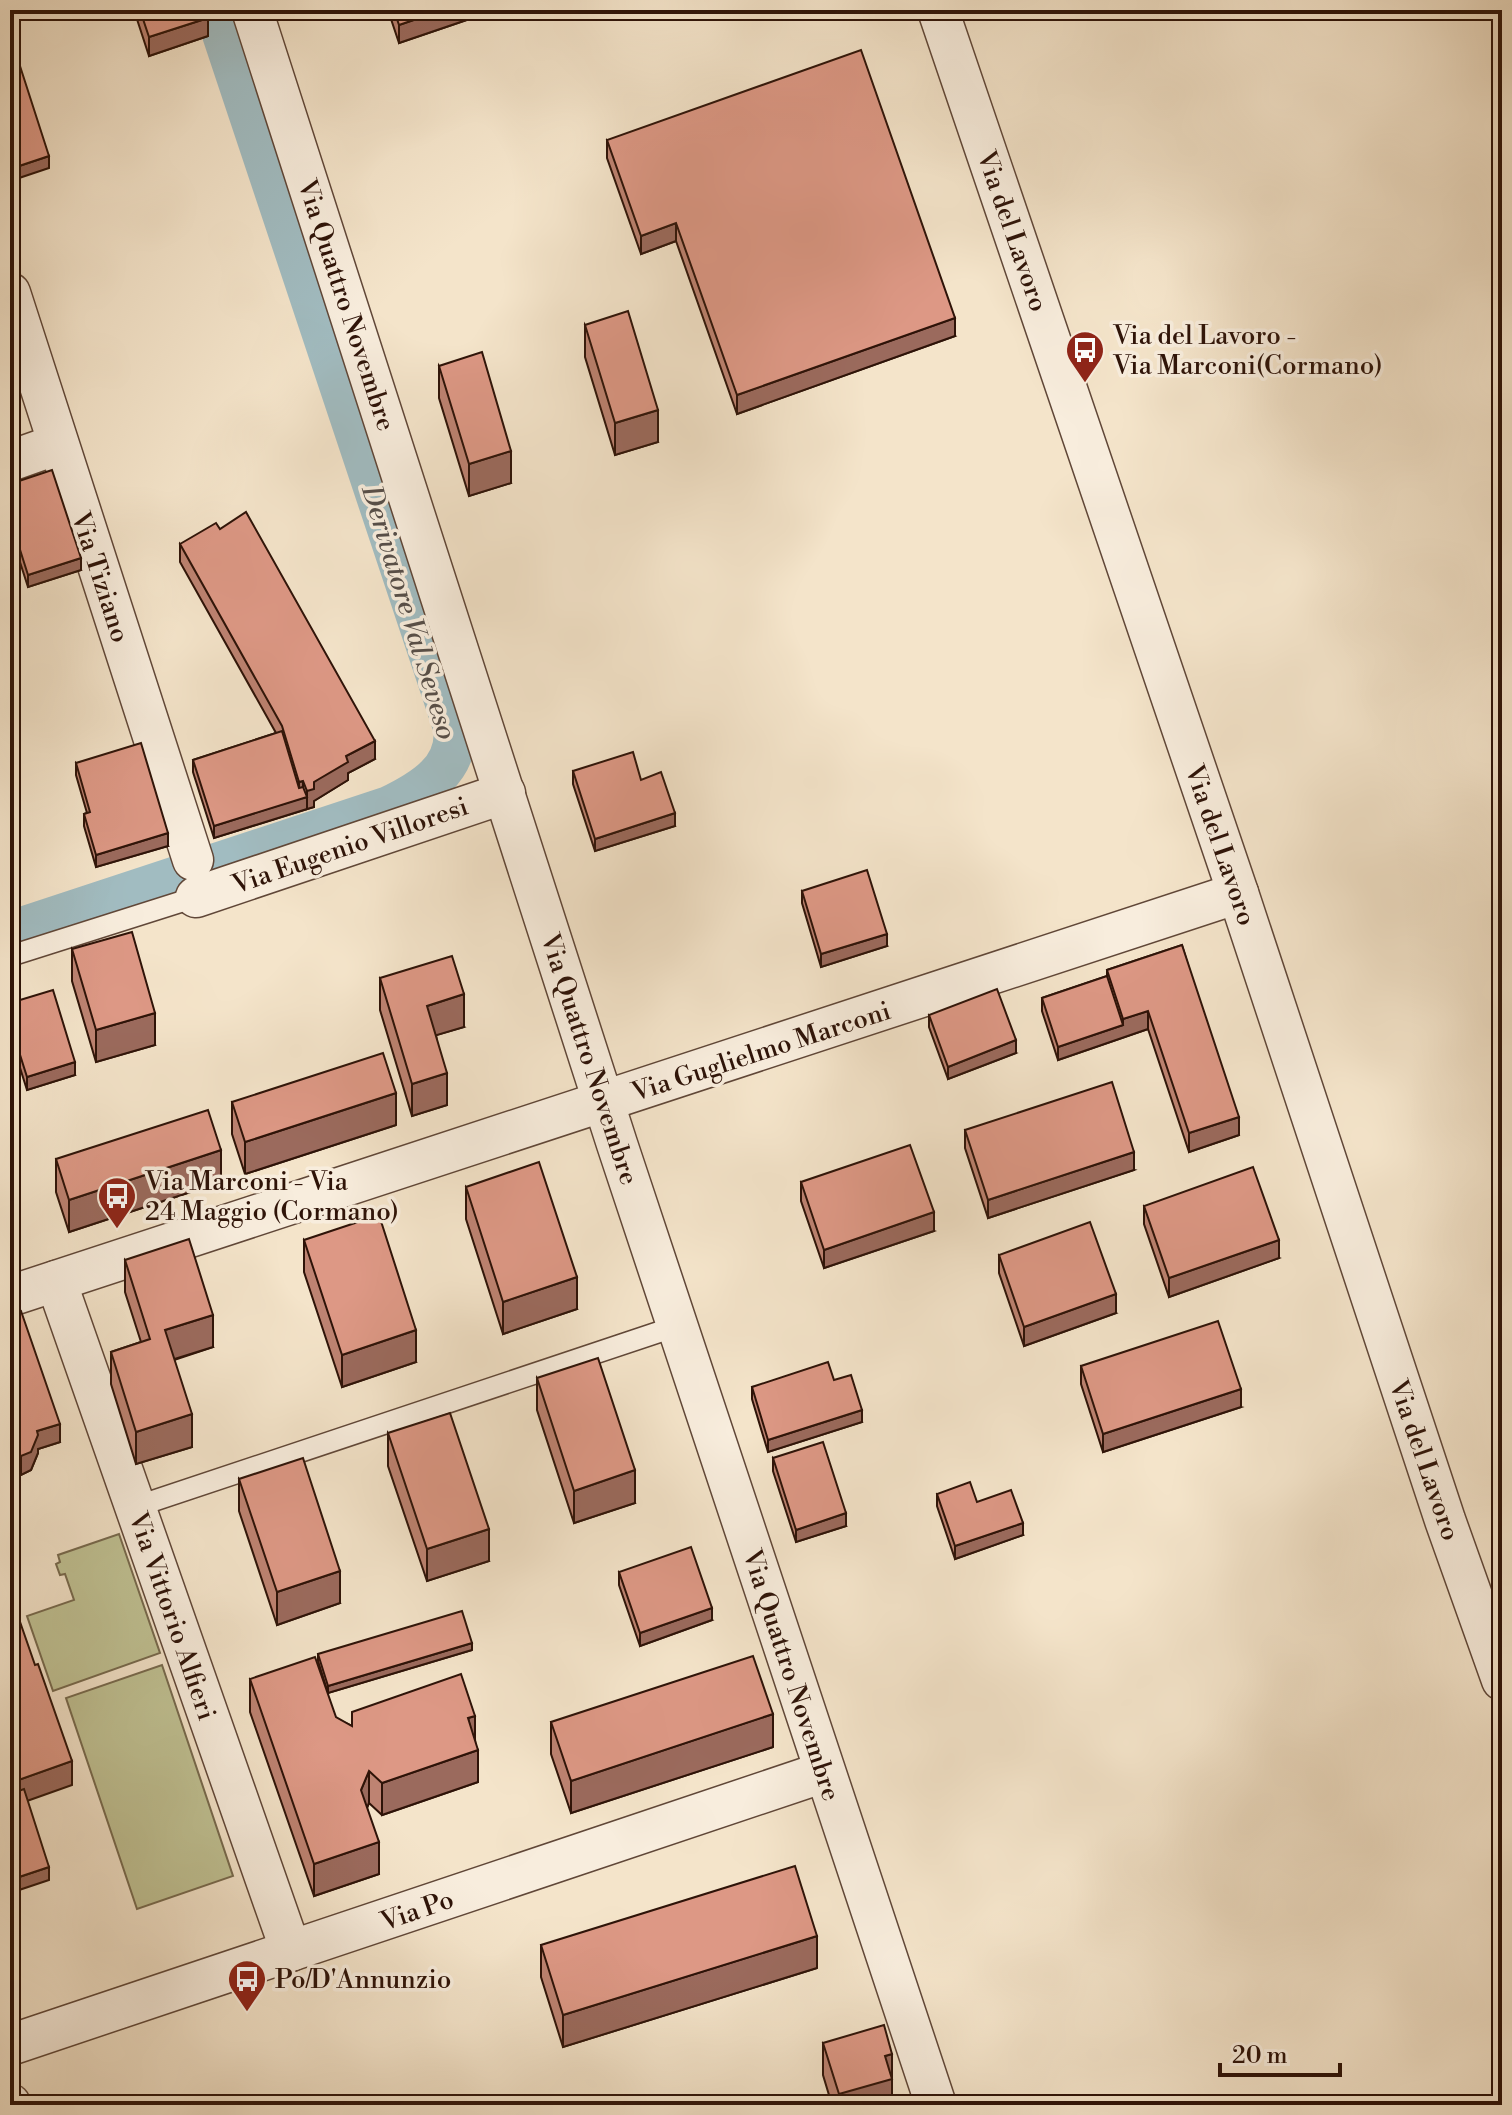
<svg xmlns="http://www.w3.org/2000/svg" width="1512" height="2115" font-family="'Libre Bodoni',serif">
<rect width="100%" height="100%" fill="#f4e4ca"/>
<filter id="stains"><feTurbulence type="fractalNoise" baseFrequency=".0025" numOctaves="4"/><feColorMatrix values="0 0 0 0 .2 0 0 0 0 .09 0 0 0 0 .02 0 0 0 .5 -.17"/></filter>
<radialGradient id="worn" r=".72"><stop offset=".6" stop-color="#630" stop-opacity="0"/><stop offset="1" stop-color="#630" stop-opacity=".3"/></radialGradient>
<g fill="#c0c294" stroke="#776a4e" stroke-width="2">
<polygon points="119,1534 160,1653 53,1691 27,1616 74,1600 65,1574 60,1575 56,1564 60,1562 58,1555"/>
<polygon points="162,1665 233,1876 137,1909 66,1698"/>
</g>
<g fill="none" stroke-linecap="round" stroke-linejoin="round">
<path stroke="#a1bcc1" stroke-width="42" d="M10 932 389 807C422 791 460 769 454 727L215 10"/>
<g stroke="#604738" stroke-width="23">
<g id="service">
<polyline points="10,956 196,897"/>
<polyline points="135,1507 677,1326"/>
</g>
</g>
<g stroke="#604738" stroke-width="43">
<g id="minor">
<polyline points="252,10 617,1144 936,2105"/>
<polyline points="938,10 1238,893 1445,1520 1502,1680"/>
<polyline points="10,293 193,860"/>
<polyline points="10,461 58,444"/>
<polyline points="196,897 505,793"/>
<polyline points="56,1281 291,1951"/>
<polyline points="10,1296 1238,893"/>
<polyline points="10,2045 824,1772"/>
<polyline points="10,2104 10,2105"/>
</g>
</g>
<use href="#service" stroke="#f8eddd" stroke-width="20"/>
<use href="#minor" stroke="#f8eddd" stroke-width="40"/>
</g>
<g fill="#be8372" stroke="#2e1308" stroke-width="2">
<polygon points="134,10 206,10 208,36 149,56"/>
<polygon points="388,10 496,10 399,43"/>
<polygon points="607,140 955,336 737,414 676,241 641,254 607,158"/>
<polygon points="585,325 658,442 615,455 585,357"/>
<polygon points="439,366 511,483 469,496 439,398"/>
<polygon points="10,484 81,570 28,587 10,531"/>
<polygon points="180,544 375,759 348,773 348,780 314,801 314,807 214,838 193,772 193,760 276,733 180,562"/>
<polygon points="76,763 168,846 96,867 84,826 84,814 87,813 76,775"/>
<polygon points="573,771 641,780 675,826 595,851 573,784"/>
<polygon points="802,891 887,946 821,967 802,903"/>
<polygon points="1182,945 1239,1135 1189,1152 1148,1029 1058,1060 1042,1011 1042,998 1107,976 1107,970"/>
<polygon points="72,949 155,1045 96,1062 72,981"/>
<polygon points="380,978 464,1027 436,1035 447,1105 412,1116 380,1010"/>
<polygon points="10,1003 75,1075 27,1090 10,1036"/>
<polygon points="929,1015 1016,1053 948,1079 929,1027"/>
<polygon points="232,1102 396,1125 245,1174 232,1134"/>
<polygon points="965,1130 1134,1170 988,1218 965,1148"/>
<polygon points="56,1159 221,1182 69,1232 56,1192"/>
<polygon points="801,1182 934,1231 824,1268 801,1201"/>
<polygon points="466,1187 577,1309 503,1334 466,1219"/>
<polygon points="1144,1206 1279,1258 1169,1297 1144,1224"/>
<polygon points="304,1240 416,1362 342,1387 304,1272"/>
<polygon points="999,1255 1116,1313 1024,1346 999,1273"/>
<polygon points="125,1260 213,1347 174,1360 192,1447 136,1464 111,1384 111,1352 141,1342 125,1292"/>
<polygon points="10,1315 60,1442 38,1449 38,1453 31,1470 21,1475 13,1474 10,1471"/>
<polygon points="1081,1366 1241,1407 1103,1452 1081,1384"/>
<polygon points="537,1378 635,1503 574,1523 537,1410"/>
<polygon points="834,1380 862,1422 768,1452 752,1399 752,1387"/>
<polygon points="388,1433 489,1561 427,1581 388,1466"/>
<polygon points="773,1458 846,1526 796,1542 773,1471"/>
<polygon points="239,1479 340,1603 277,1625 239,1511"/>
<polygon points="937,1494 977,1502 1023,1535 955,1559 937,1506"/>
<polygon points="619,1572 712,1620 640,1646 619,1585"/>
<polygon points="472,1650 328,1693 318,1661 318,1654"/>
<polygon points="250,1679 352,1726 475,1739 478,1782 382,1815 369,1803 367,1808 379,1874 314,1896 250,1712"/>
<polygon points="551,1722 773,1747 571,1813 551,1754"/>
<polygon points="541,1945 817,1968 563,2047 541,1977"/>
<polygon points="823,2043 892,2086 892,2105 832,2105 823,2075"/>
</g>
<g fill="#9b6a5d" stroke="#2e1308" stroke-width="2">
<polygon points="443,10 496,10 399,43 399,25"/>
<polygon points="208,18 208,36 149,56 149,37"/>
<polygon points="49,156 49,168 10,181 10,169"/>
<polygon points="676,223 676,241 641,254 641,236"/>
<polygon points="955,318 955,336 737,414 737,395"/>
<polygon points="658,410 658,442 615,455 615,423"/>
<polygon points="511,451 511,483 469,496 469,464"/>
<polygon points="81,558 81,570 28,587 28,575"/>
<polygon points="375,741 375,759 348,773 348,780 314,801 314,807 307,809 307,791 314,782 346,756"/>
<polygon points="303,781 303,798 307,797 307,809 214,838 214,826 299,799 299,782"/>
<polygon points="675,813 675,826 595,851 595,839"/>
<polygon points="168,833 168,846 96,867 96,855"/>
<polygon points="887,934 887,946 821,967 821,954"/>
<polygon points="464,994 464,1027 427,1038 427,1006"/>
<polygon points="1148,1011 1148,1029 1058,1060 1058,1047 1123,1025 1123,1019"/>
<polygon points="155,1013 155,1045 96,1062 96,1030"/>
<polygon points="1016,1040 1016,1053 948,1079 948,1067"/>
<polygon points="75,1062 75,1075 27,1090 27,1077"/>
<polygon points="447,1073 447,1105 412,1116 412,1084"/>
<polygon points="396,1093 396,1125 245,1174 245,1142"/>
<polygon points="1239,1117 1239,1135 1189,1152 1189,1133"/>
<polygon points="221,1150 221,1182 69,1232 69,1200"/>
<polygon points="1134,1152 1134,1170 988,1218 988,1200"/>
<polygon points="16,1200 16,1232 10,1234 10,1202"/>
<polygon points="934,1212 934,1231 824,1268 824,1250"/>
<polygon points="1279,1240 1279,1258 1169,1297 1169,1278"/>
<polygon points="577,1277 577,1309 503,1334 503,1302"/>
<polygon points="1116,1294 1116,1313 1024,1346 1024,1327"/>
<polygon points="213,1315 213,1347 165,1362 165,1330"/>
<polygon points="416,1330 416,1362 342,1387 342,1355"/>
<polygon points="1241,1389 1241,1407 1103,1452 1103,1434"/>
<polygon points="862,1410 862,1422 768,1452 768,1440"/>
<polygon points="192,1414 192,1447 136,1464 136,1432"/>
<polygon points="60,1424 60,1442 38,1449 38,1453 31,1470 21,1475 21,1456 37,1431"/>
<polygon points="635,1470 635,1503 574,1523 574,1491"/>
<polygon points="846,1513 846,1526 796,1542 796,1530"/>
<polygon points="1023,1523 1023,1535 955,1559 955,1546"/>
<polygon points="489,1529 489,1561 427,1581 427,1549"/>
<polygon points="340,1571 340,1603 277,1625 277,1592"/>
<polygon points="712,1608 712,1620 640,1646 640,1633"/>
<polygon points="472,1643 472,1650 328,1693 328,1686"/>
<polygon points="773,1714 773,1747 571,1813 571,1781"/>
<polygon points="475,1716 475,1748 468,1718"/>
<polygon points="478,1750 478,1782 382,1815 382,1783"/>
<polygon points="72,1761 72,1785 10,1807 10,1783"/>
<polygon points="369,1771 369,1803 361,1822 361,1790"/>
<polygon points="379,1842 379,1874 314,1896 314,1864"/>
<polygon points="49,1867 49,1880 10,1893 10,1880"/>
<polygon points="817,1936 817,1968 563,2047 563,2015"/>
<polygon points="892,2054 892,2105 839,2105 839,2094 885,2056"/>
</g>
<g fill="#dd9885" stroke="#2e1308" stroke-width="2">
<polygon points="140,10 206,10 208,18 149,37"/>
<polygon points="394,10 443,10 399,25"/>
<polygon points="10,35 49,156 10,169"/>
<polygon points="861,50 955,318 737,395 676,223 641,236 607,140"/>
<polygon points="628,311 658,410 615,423 585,325"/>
<polygon points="482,352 511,451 469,464 439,366"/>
<polygon points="52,470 81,558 28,575 10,518 10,484"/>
<polygon points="246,512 375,741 346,756 348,762 314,782 314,789 307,791 303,781 299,782 282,726 180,544 216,523 220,529"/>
<polygon points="282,731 299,788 303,787 307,797 214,826 193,760"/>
<polygon points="141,743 168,833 96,855 84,814 90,812 76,763"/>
<polygon points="633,752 641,780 661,772 675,813 595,839 573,771"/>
<polygon points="867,870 887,934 821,954 802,891"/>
<polygon points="132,932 155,1013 96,1030 72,949"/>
<polygon points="1182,945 1239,1117 1189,1133 1148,1011 1123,1019 1107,970"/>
<polygon points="452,956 464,994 427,1006 447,1073 412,1084 380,978"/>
<polygon points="1107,976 1123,1025 1058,1047 1042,998"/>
<polygon points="997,989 1016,1040 948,1067 929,1015"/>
<polygon points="53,990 75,1062 27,1077 10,1023 10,1003"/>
<polygon points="383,1053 396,1093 245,1142 232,1102"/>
<polygon points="1112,1082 1134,1152 988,1200 965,1130"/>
<polygon points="208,1110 221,1150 69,1200 56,1159"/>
<polygon points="910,1145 934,1212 824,1250 801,1182"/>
<polygon points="539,1162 577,1277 503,1302 466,1187"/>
<polygon points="1253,1167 1279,1240 1169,1278 1144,1206"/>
<polygon points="10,1181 16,1200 10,1202"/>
<polygon points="379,1215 416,1330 342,1355 304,1240"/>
<polygon points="1090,1222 1116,1294 1024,1327 999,1255"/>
<polygon points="189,1239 213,1315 165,1330 192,1414 136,1432 111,1352 150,1339 125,1260"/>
<polygon points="21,1311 60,1424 37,1431 38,1435 31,1452 21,1456 13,1456 10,1452 10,1315"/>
<polygon points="1218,1321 1241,1389 1103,1434 1081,1366"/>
<polygon points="598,1358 635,1470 574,1491 537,1378"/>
<polygon points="828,1362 834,1380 851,1375 862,1410 768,1440 752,1387"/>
<polygon points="450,1413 489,1529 427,1549 388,1433"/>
<polygon points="823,1442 846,1513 796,1530 773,1458"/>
<polygon points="303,1458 340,1571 277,1592 239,1479"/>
<polygon points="970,1482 977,1502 1011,1490 1023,1523 955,1546 937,1494"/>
<polygon points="691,1547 712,1608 640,1633 619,1572"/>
<polygon points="10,1593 35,1665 38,1664 72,1761 10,1783"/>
<polygon points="462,1611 472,1643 328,1686 318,1654"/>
<polygon points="753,1656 773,1714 571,1781 551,1722"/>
<polygon points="315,1657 336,1717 352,1726 352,1712 461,1674 475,1716 468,1718 478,1750 382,1783 369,1771 361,1790 379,1842 314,1864 250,1679"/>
<polygon points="24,1789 49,1867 10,1880 10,1794"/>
<polygon points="795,1866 817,1936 563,2015 541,1945"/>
<polygon points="884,2025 892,2054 885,2056 892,2079 839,2094 823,2043"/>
<polygon points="699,2097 702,2105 676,2105"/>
</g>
<defs>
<g id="bus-pin" transform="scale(2)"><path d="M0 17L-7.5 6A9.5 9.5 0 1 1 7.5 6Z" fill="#8f2418" stroke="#f8eddd"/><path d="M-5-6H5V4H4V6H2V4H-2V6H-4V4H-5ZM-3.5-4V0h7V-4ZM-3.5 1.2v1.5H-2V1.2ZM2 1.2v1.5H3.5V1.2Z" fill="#fff"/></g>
</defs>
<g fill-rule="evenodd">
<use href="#bus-pin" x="1085" y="350"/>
<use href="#bus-pin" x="117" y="1196"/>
<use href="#bus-pin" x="247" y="1979"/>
</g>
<g text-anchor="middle" stroke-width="7" stroke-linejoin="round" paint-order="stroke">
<g font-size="26" fill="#2e1308" stroke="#f8eddd">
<text transform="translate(1013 231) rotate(71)" y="9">Via del Lavoro</text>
<text transform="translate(347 305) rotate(72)" y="9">Via Quattro Novembre</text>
<text transform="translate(101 577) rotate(72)" y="9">Via Tiziano</text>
<text transform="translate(350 845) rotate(-19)" y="9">Via Eugenio Villoresi</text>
<text transform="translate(1221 845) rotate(71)" y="9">Via del Lavoro</text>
<text transform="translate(761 1051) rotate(-18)" y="9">Via Guglielmo Marconi</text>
<text transform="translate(590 1059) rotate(72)" y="9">Via Quattro Novembre</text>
<text transform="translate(1425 1460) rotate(71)" y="9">Via del Lavoro</text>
<text transform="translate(173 1616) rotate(71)" y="9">Via Vittorio Alfieri</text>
<text transform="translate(792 1675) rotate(72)" y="9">Via Quattro Novembre</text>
<text transform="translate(417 1910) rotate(-19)" y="9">Via Po</text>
</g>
<g font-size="26" fill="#2e1308" stroke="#f8eddd" text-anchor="start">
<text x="1113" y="344">Via del Lavoro -<tspan x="1113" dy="30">Via Marconi(Cormano)</tspan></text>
<text x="145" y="1190">Via Marconi - Via<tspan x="145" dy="30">24 Maggio (Cormano)</tspan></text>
<text x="275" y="1988">Po/D'Annunzio</text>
</g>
<g font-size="28" font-style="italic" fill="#564e49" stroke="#f8eddd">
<text transform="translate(410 612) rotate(73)" y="10">Derivatore Val Seveso</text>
</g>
</g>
<rect width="1512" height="2115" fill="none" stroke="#f4e4ca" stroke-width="40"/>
<rect x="12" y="12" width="1488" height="2091" fill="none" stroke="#2e1308" stroke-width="4"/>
<rect x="20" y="20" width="1472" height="2075" fill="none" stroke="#2e1308" stroke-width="2"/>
<path d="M1220 2063v12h120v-12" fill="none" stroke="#2e1308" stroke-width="4"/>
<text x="1232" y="2063" font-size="24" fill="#2e1308" stroke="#f8eddd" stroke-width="6" paint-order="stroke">20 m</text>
<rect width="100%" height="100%" filter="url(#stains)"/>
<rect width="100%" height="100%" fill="url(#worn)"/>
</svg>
